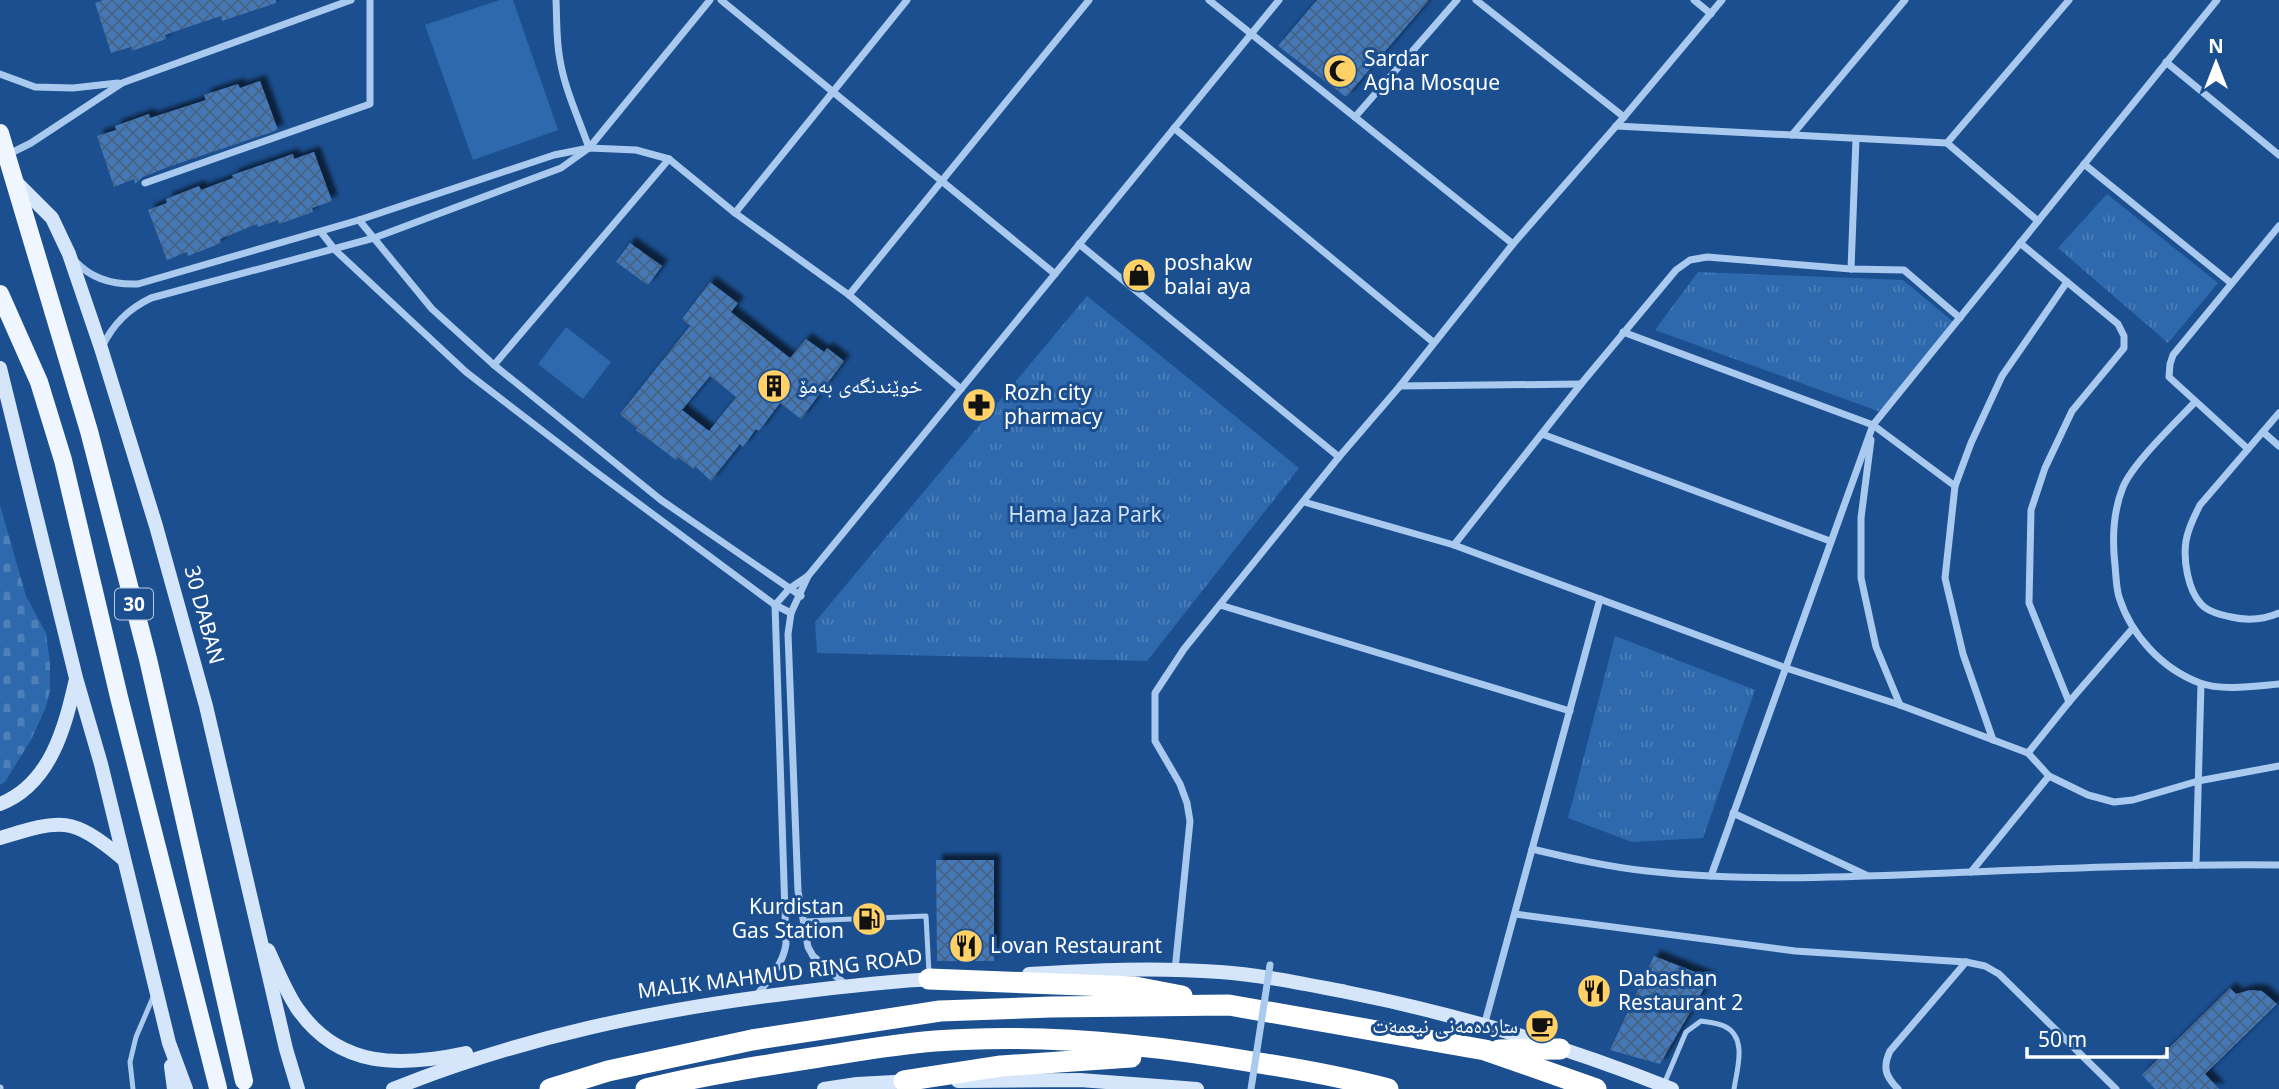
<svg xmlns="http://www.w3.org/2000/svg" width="2279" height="1089" font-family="'Noto Sans','Noto Naskh Arabic',sans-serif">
<defs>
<pattern id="cemetery-stones" width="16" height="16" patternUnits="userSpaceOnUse" patternTransform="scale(1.75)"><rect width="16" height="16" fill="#2e69ad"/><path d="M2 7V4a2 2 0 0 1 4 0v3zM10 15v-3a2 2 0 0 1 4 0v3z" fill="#4d80b9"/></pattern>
<pattern id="park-tufts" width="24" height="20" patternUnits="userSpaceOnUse" patternTransform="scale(1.75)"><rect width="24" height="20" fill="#2e69ad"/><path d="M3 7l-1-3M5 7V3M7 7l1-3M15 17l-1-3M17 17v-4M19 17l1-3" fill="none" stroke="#4d80b9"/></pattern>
<pattern id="building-cross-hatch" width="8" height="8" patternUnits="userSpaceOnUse" patternTransform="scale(1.75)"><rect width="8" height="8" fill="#4478b7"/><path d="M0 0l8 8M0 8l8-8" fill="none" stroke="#486282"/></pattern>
<filter id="shadow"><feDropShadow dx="6" dy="-6" stdDeviation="2" flood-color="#0009"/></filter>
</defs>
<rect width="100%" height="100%" fill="#1b4f8f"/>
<polygon fill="url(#cemetery-stones)" points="0,505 26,596 46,633 50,663 50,690 46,707 31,740 5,782 0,785"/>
<g fill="url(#park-tufts)">
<polygon points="2107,194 2218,283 2168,343 2058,248"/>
<polygon points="1698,272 1903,280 1957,325 1886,414 1655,330"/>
<polygon points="1087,296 1299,468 1147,661 817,653 815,622"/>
<polygon points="1615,636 1755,690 1703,838 1632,842 1568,818"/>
</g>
<g fill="#2e69ad">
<polygon points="499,0 513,0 558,130 473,160 425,25"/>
<polygon points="566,327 611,362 583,399 538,364"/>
</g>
<g fill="url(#building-cross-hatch)" fill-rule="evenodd" filter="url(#shadow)">
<polygon points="103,0 276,0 276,3 222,21 221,16 185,28 165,35 166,39 132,51 131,47 111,53 95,3"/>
<polygon points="1317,0 1429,0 1346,97 1278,46"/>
<polygon points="260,81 278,130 168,167 143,177 135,184 134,179 114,187 97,136 116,130 115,126 149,114 150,118 206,100 204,95 238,84 240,88"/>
<polygon points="314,152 332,201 312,208 313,212 279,224 278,220 258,227 257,224 220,239 221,243 188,256 187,252 167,260 148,210 167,203 166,199 199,186 201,190 233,178 232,175 293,154 294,159"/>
<polygon points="630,243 662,266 648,285 616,262"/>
<path d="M710 282 738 303 731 312 790 358 806 339 824 352 827 348 844 361 801 419 780 403 759 431 756 429 743 447 740 444 711 481 696 467 693 469 678 457 676 460 636 430 637 428 620 414 690 326 682 319ZM710 376 736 397 709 431 682 410Z"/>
<polygon points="936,860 994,860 994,961 937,961"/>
<polygon points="1654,956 1710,978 1660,1064 1610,1050"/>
<polygon points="2230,988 2236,994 2250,990 2262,991 2277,1004 2205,1074 2219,1089 2155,1089 2142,1075"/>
</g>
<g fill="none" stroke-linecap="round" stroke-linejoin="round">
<g stroke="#a9c9ee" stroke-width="5">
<polyline points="804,921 926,916 929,973"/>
<path d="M1664 1084 1686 1032 1701 1021C1708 1022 1718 1023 1724 1026 1748 1037 1737 1069 1734 1089"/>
<polyline points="133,1089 130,1062 136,1037 154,995"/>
</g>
<g stroke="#a9c9ee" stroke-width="7">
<path d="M556 0C557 20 556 40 560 60 565 90 579 119 589 148"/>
<polyline points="721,0 1055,274"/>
<polyline points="1209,0 1513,244"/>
<polyline points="1476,0 1624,117"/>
<polyline points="1694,0 1711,14"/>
<polyline points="2166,62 2279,155"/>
<polyline points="0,74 35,87 73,88 118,83"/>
<polyline points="1355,117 1457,0"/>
<polyline points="1616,126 1947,143 2038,221"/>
<polyline points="1174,128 1433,342"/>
<polyline points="1792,135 1905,0"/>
<polyline points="1947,143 2069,0"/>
<polyline points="9,154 31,143 122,83 351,0"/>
<polyline points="2084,164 2231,283"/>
<polyline points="145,183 370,104 370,0"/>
<polyline points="735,213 907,0"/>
<polyline points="359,220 432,309 494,365 661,500 801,596"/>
<polyline points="321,232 335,250 466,372 596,472 775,605 791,613"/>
<polyline points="2020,243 2118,324 2124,336 2124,348 2072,411 2045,468 2031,510 2029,603 2069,702"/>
<polyline points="1079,244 1339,457"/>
<path d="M76 262C93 280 114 285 138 284L359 220 554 155 589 148 636 150 669 159 735 213 849 295 961 389"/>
<polyline points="1851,269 1856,139"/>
<polyline points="849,295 1089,0"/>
<polyline points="1623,332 1873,425 1955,486"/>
<path d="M102 347C113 324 128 309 151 298L374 238 561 168 589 148 710 0"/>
<polyline points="494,365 669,159"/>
<polyline points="1400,386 1581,384"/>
<path d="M2195 402C2176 422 2133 463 2123 487 2113 512 2112 539 2115 565 2116 575 2116 587 2119 597 2131 635 2162 669 2200 683 2221 691 2256 686 2279 684"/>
<path d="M2279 413 2200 505C2194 517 2188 528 2186 541 2183 560 2188 590 2201 604 2208 612 2221 615 2231 617 2248 621 2263 620 2279 613"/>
<polyline points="2263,432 2279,446"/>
<polyline points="1542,434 1830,541"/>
<polyline points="1871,440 1861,518 1861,578 1876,647 1900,705"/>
<polyline points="2248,449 2169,377 2170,364 2173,355 2279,226"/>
<polyline points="1304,502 1454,545 1786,668 1900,705 2028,753 2049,776 2088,795 2114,802 2133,800 2198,781 2279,766"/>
<polyline points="1454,545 1581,384 1676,270 1690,260 1707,257 1851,269 1904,270 1960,318"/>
<polyline points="808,576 791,613 788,634 798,891 808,947 813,956 846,985"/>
<polyline points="1220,605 1570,711"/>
<polyline points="1993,740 1963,654 1945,578 1955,486 1971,443 2002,376 2067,282"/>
<polyline points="2028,753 2069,702 2133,628"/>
<polyline points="1733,813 1866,875"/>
<path d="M1532 849C1570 858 1608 867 1647 871 1754 883 1864 876 1971 872 2074 868 2176 864 2279 865"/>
<polyline points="2196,865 2201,684"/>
<polyline points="1971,872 2049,776"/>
<polyline points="1711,876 1873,425 2217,0"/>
<polyline points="1515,914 1795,951 1966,962 1985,966 1999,974 2116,1089"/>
<polyline points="1175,970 1190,821 1187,803 1180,784 1155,741 1155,693 1184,649 1339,457 1400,386 1513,244 1624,117 1722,0"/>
<path d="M755 997C768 981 783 965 786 944L775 605 789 589 808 576 1279 0"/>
<polyline points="1484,1026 1600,599"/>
<polyline points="0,1088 0,1089"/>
<path d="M1898 1089C1886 1077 1882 1068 1890 1051L1966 962"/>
</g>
<g stroke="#d6e6fa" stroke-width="14">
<polyline points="13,179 52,218 69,254 101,348 156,526 206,706 286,1049 298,1089"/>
<polyline points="0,368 76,678 101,764 169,1043 186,1089"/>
<path d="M0 804C51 784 65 727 76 679"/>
<path d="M0 838C62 819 71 816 122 858"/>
<path d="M268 950C277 969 285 990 297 1008 339 1069 401 1067 466 1053"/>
<path d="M1029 974C1093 970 1156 967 1220 972 1262 975 1305 984 1346 992 1457 1014 1567 1047 1672 1089"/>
<polyline points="171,1066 174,1089"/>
<polyline points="958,1081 1080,1080 1197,1089"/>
<path d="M393 1089C522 1037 653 1010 791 993 839 987 887 981 935 979"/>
<polyline points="824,1089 857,1084 913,1081"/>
</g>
<g stroke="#f0f6ff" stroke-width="18">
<polyline points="0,133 89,431 148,659 244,1081"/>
<polyline points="0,294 39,382 63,460 119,697 218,1088"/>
</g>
<g stroke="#fff" stroke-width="21">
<polyline points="929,979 1135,987 1182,996"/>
<polyline points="1499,1050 1560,1049"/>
<polyline points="904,1081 1001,1066 1131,1057"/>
<polyline points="550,1089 608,1071 752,1040 940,1011 1051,1007 1229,1005 1485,1050 1596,1089"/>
<path d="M646 1089C703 1075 761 1066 819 1057 857 1051 896 1044 935 1041 1040 1033 1149 1044 1253 1062 1298 1069 1343 1077 1388 1089"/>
</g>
<polyline stroke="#a9c9ee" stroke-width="7" points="1251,1089 1270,965"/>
</g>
<defs>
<g id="mosque-disc" transform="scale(1.75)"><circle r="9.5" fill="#ffd166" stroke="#1b4f8f"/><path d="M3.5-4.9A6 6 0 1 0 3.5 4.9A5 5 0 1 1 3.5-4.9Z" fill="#111"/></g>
<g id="shop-disc" transform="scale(1.75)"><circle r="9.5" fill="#ffd166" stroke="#1b4f8f"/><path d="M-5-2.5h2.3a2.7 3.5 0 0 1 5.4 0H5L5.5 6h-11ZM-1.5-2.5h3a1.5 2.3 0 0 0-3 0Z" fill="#111"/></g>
<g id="building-disc" transform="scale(1.75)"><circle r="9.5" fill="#ffd166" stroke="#1b4f8f"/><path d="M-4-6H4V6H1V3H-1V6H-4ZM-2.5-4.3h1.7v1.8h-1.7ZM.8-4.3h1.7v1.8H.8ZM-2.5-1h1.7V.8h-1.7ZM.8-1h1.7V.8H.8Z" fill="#111"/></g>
<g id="pharmacy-disc" transform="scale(1.75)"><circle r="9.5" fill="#ffd166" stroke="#1b4f8f"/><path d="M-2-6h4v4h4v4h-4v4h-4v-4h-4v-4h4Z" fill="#111"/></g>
<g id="fuel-disc" transform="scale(1.75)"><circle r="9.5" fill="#ffd166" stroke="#1b4f8f"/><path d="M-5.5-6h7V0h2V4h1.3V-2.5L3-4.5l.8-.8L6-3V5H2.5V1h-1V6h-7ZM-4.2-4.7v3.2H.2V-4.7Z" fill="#111"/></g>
<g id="restaurant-disc" transform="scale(1.75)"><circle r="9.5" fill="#ffd166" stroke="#1b4f8f"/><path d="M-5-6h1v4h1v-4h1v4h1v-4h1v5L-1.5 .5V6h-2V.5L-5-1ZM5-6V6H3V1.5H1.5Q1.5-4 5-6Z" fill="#111"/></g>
<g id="cafe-disc" transform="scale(1.75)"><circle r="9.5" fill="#ffd166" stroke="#1b4f8f"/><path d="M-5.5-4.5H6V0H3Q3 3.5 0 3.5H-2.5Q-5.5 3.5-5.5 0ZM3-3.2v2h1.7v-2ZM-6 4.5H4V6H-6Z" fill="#111"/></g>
</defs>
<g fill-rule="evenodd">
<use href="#mosque-disc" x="1340" y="71"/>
<use href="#shop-disc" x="1139" y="275"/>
<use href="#building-disc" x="774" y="386"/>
<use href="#pharmacy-disc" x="979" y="405"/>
<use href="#fuel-disc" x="869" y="919"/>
<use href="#restaurant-disc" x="966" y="946"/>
<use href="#restaurant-disc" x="1594" y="991"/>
<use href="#cafe-disc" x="1542" y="1026"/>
</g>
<g text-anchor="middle" stroke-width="6" stroke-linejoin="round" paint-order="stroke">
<rect fill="#1b4f8f" stroke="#bbcadd" stroke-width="2" x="115" y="588.5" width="38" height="31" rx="5"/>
<g font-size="19" font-weight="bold" fill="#fff">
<text x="134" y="611">30</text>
</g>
<g font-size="21" fill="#fff" stroke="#1b4f8f" text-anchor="start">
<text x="1364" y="66">Sardar<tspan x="1364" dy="24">Agha Mosque</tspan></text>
<text x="1164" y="270">poshakw<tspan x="1164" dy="24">balai aya</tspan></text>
<text x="798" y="393">خوێندنگەی بەمۆ</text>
<text x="1004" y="400">Rozh city<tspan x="1004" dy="24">pharmacy</tspan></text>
<text x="844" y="914" text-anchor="end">Kurdistan<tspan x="844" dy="24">Gas Station</tspan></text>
<text x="990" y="953">Lovan Restaurant</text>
<text x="1618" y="986">Dabashan<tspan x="1618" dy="24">Restaurant 2</tspan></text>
<text x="1518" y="1033" text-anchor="end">ساردەمەنی نیعمەت</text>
</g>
<g font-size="21" fill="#cfe3fa" stroke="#1b4f8f">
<text x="1085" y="522">Hama Jaza Park</text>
</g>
<g font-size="21" fill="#fff" stroke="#1b4f8f">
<text transform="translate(204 615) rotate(75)" y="7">30 DABAN</text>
<text transform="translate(780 974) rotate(-7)" y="7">MALIK MAHMUD RING ROAD</text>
</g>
</g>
<g transform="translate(2216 63)" stroke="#1b4f8f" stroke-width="5" paint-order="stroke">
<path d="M0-5L12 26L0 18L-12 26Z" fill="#ffffff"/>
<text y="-10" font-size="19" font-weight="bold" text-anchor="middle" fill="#ffffff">N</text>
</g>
<path d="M2027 1047v10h140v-10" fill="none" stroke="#ffffff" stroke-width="3.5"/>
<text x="2038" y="1047" font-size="21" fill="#ffffff" stroke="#1b4f8f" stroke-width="5" paint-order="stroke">50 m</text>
</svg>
